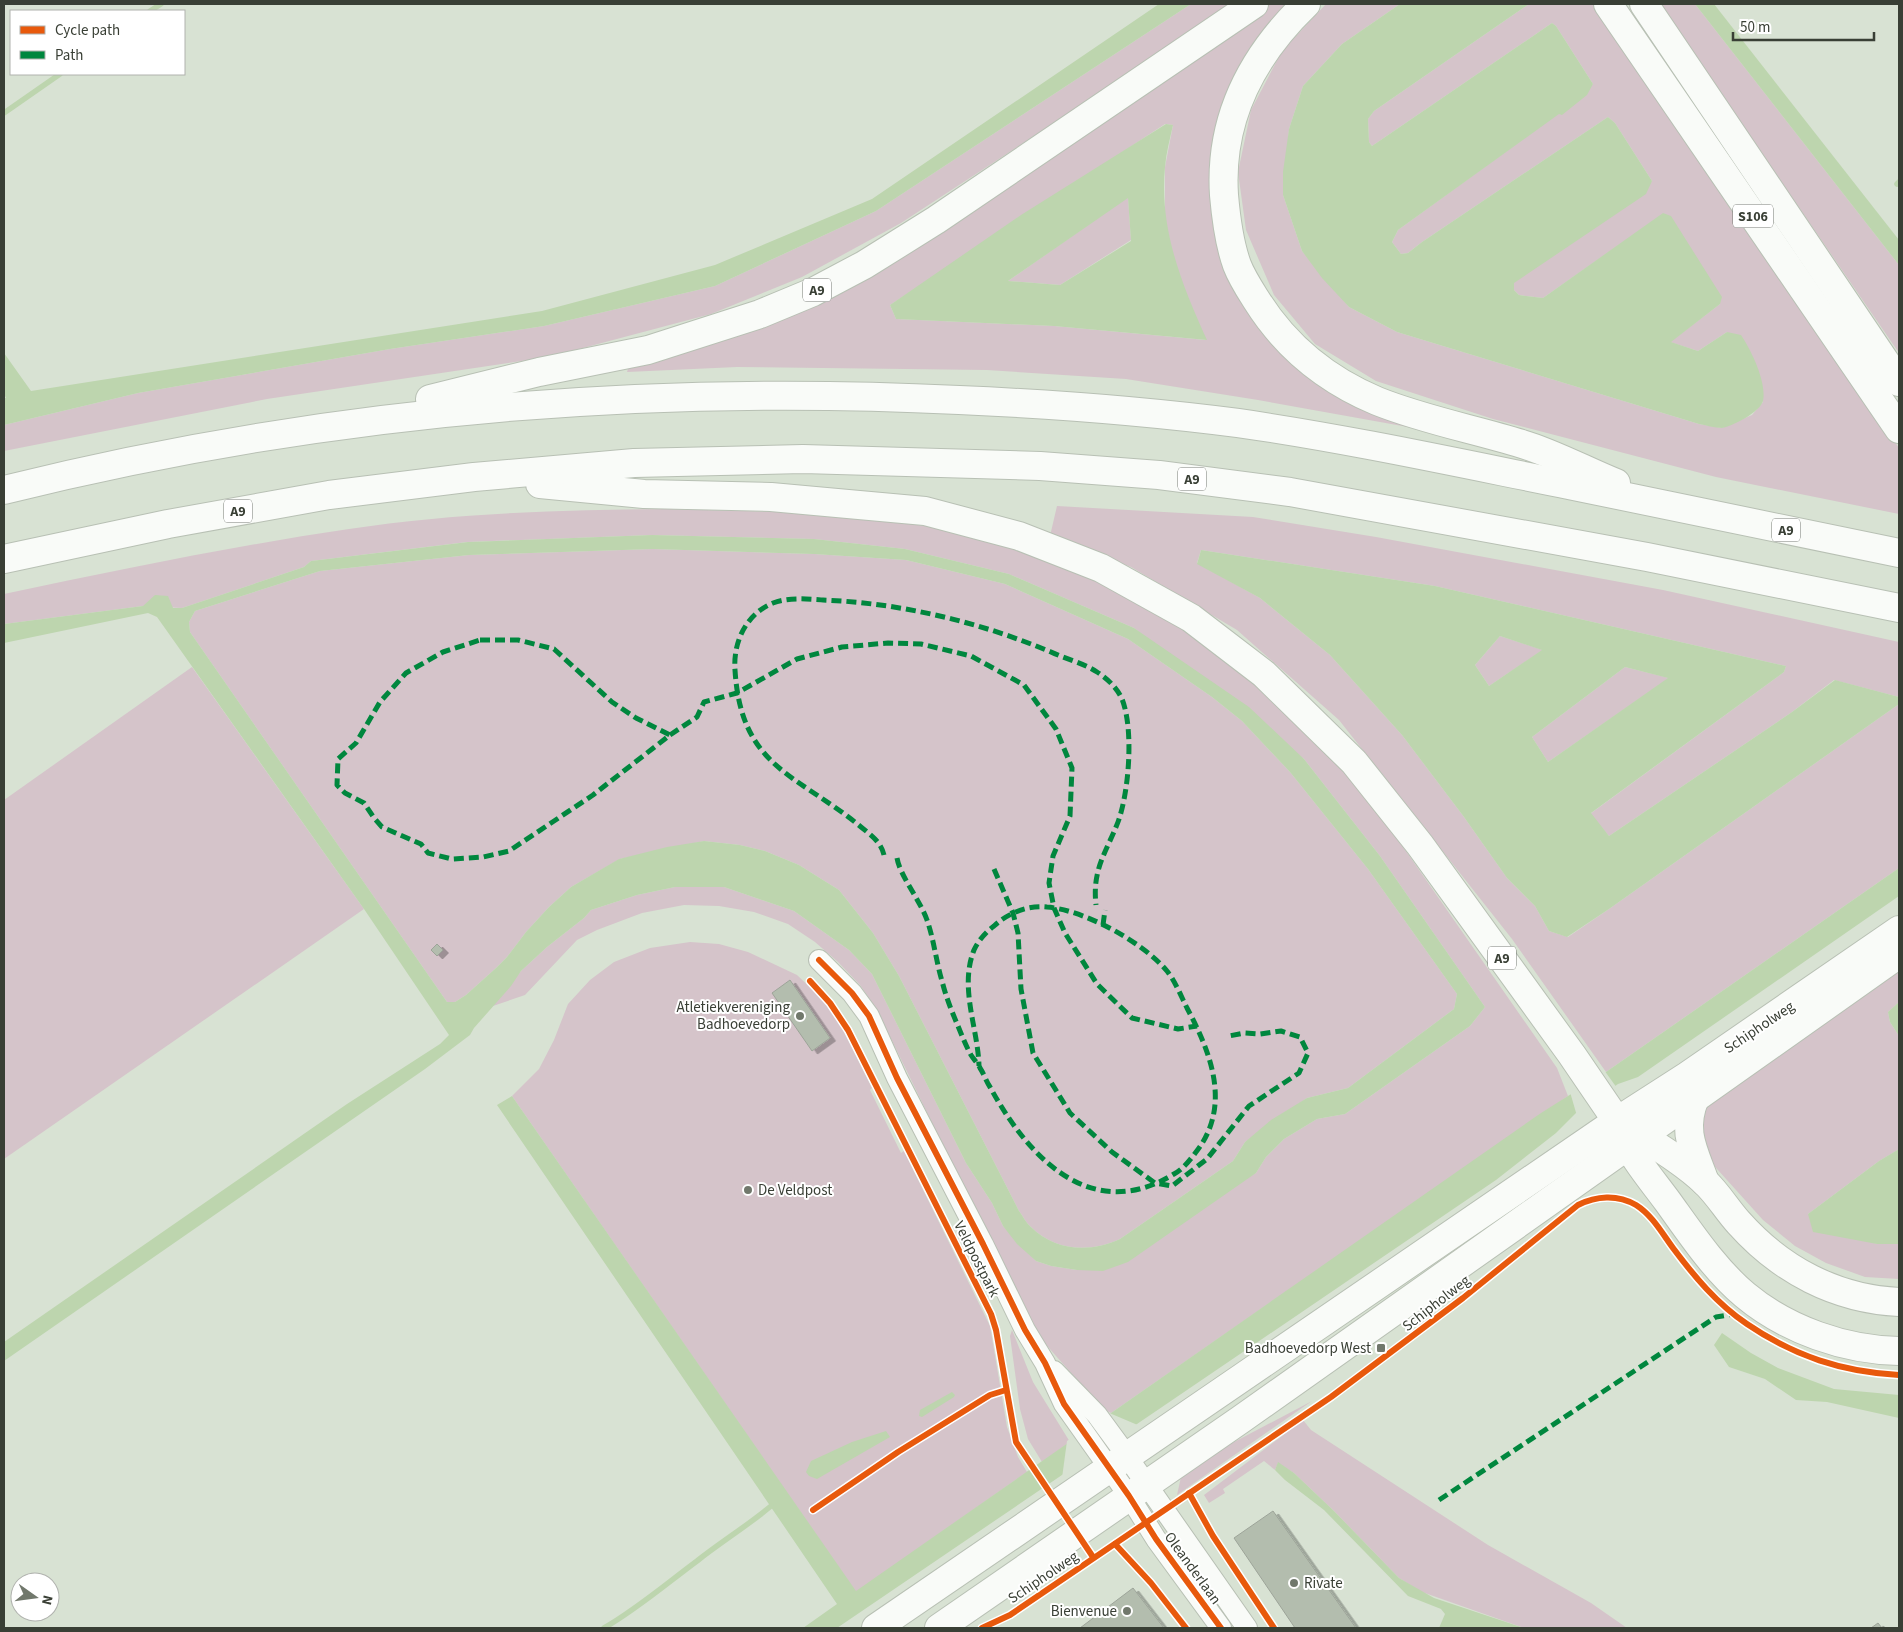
<svg xmlns="http://www.w3.org/2000/svg" width="1903" height="1632" font-family="'Source Sans 3',sans-serif">
<defs>
<filter id="shadow"><feDropShadow dx="5.5" dy="3" stdDeviation="0" flood-color="#0004"/></filter>
</defs>
<rect width="100%" height="100%" fill="#d8e2d3"/>
<g fill="#d5c4ca" fill-rule="evenodd">
<polygon points="1191,4 1236,4 901,223 802,277 711,314 549,357 267,399 4,451 4,425 138,393 390,349 544,326 715,286 876,211"/>
<path d="M1264 4H1297L1217 161 1261 321 1419 429 1258 400 1126 379 987 370 737 367 627 372 629 366 731 335ZM1165 124 1173 125 1165 167V219L1174 260 1187 297 1206 340 1054 326 896 319 890 305Z"/>
<polygon points="1326,4 1400,4 1342,44 1303,86 1289,129 1283,195 1302,251 1349,307 1397,332 1699,424 1722,428 1752,415 1763,402 1727,332 1698,351 1670,342 1720,304 1663,214 1543,298 1519,295 1514,290 1513,283 1652,181 1615,123 1608,117 1422,242 1408,253 1401,254 1392,242 1398,230 1559,113 1593,84 1556,26 1552,23 1372,146 1369,142 1368,119 1374,111 1529,4 1598,4 1899,448 1899,514 1716,477 1493,419 1376,381 1315,344 1274,295 1246,230 1238,172 1251,110 1282,51"/>
<polygon points="1659,4 1695,4 1899,265 1899,353"/>
<polygon points="1128,197 1131,240 1060,285 1008,281"/>
<polygon points="1057,506 1253,517 1376,537 1663,590 1899,642 1899,697 1834,680 1792,712 1609,836 1590,814 1784,672 1786,666 1435,586 1201,550 1197,563 1260,598 1330,655 1402,735 1464,817 1507,878 1535,906 1549,931 1568,937 1609,909 1899,704 1899,868 1606,1072 1512,939 1339,720 1237,630 1131,567 1050,536"/>
<path d="M665 509 790 512 871 518 958 531 1035 554 1120 589 1199 633 1346 765 1557 1068 1568 1096 1111 1413 1103 1409 1033 1330 877 1010 860 985 838 962 815 942 788 924 754 912 719 906 684 905 642 913 597 930 577 940 525 995 493 1006 521 971 547 947 584 918 591 910 637 895 675 887H724L794 911 849 950 872 974 966 1163 992 1203 1003 1226 1036 1261 1051 1266 1077 1270 1256 1173 1266 1157 1284 1139 1317 1119 1345 1114 1470 1026 1485 1007 1380 856 1304 759 1134 628 1009 574 905 549 814 539 652 535 467 542 311 561 304 567 182 608 143 606 4 624V594C118 570 233 546 349 529 453 513 559 510 665 509Z"/>
<path d="M653 549 814 554 906 560 1005 584 1128 639 1212 697 1242 721 1290 772 1368 869 1457 994 1454 1009 1348 1088 1307 1098 1245 1142 1233 1161 1120 1239C1090 1253 1055 1251 1031 1227 1026 1223 1023 1216 1019 1211L899 976 873 933 839 890 799 865 765 851 740 845 704 841 620 859 571 887 549 907 526 932 507 957 496 968 466 995 455 1002H447L190 632 189 622 195 611 320 571 469 555Z"/>
<polygon points="1500,636 1543,650 1489,686 1475,665"/>
<polygon points="192,667 364,909 4,1159 4,800"/>
<polygon points="1625,667 1669,678 1548,762 1532,737"/>
<polygon points="690,942 719,944 748,952 797,975 819,996 837,1018 872,1088 870,1090 901,1153 904,1151 990,1326 1007,1427 1018,1457 1027,1472 856,1592 512,1096 539,1069 554,1040 568,1004 590,980 614,962 650,948"/>
<polygon points="1899,962 1899,1002 1888,1012 1890,1022 1899,1036 1899,1149 1879,1161 1808,1214 1877,1244 1899,1244 1899,1279 1865,1277 1826,1263 1795,1246 1763,1220 1708,1159 1699,1130 1704,1107"/>
<polygon points="1012,1330 1033,1382 1070,1442 1042,1462 1028,1439 1020,1409 1010,1336"/>
<polygon points="1312,1401 1177,1495 1181,1477 1202,1459"/>
<polygon points="1303,1420 1311,1430 1488,1545 1591,1603 1627,1628 1524,1628 1422,1592 1399,1578 1334,1511 1294,1473 1278,1463 1275,1470 1264,1461 1223,1489 1225,1493 1209,1503 1204,1495"/>
</g>
<g fill="#bdd5ae" fill-rule="evenodd">
<polygon points="1159,4 1191,4 876,211 715,286 544,326 390,349 138,393 4,425 4,398 6,398 4,394 4,353 31,391 542,311 715,265 872,199"/>
<path d="M1400 4H1529L1374 111 1368 119 1369 142 1372 146 1552 23 1556 26 1593 84 1587 95 1562 115 1559 114 1398 230 1392 242 1401 254 1408 253 1422 242 1608 117 1615 123 1652 181 1646 194 1514 283V290L1519 295 1543 298 1663 213 1671 216 1722 297 1720 304 1671 342 1698 351 1727 332 1741 335C1751 350 1767 382 1763 401 1760 412 1733 426 1722 428 1715 428 1705 425 1699 424L1397 332 1349 307 1322 278 1302 251 1283 195V172L1289 129 1303 86 1342 44Z"/>
<polygon points="1695,4 1714,4 1899,240 1899,265"/>
<path d="M1166 124 1173 125C1170 139 1166 153 1165 167 1159 229 1182 285 1207 340L1054 326 896 319 890 305 1021 215ZM1128 198 1131 241 1060 285 1008 281Z"/>
<path d="M652 535 814 539 905 549 1009 574 1134 628 1249 707 1304 759 1380 856 1485 1007 1470 1026 1345 1114 1317 1119 1284 1139 1266 1157 1256 1173 1128 1262 1103 1271 1077 1270 1051 1266 1036 1261 1017 1244 1003 1226 992 1203 966 1163 872 974 849 950 794 911 724 887H675L637 895 591 910 584 918 547 947 521 971 511 986 474 1028 470 1035 425 1069 4 1361V1342L347 1104 440 1044 449 1035 364 909 157 617 148 613 4 643V624L143 606 155 595 168 596 173 608H182L304 567 311 561 468 542ZM653 549 814 554 906 560 1005 584 1128 639 1212 697 1242 721 1290 772 1368 869 1457 994 1454 1009 1348 1088 1307 1098 1271 1120 1245 1142 1233 1161 1120 1239C1090 1253 1055 1251 1031 1227 1026 1223 1023 1216 1019 1211L899 976 873 933 839 890 799 865 765 851 740 845 704 841 667 847 619 859 571 887 549 907 526 932 507 957 496 968 466 995 455 1002H447L190 632 189 622 195 611 320 571 469 555Z"/>
<path d="M1201 550 1435 586 1786 666 1784 672 1591 813 1609 836 1792 712 1835 680 1899 697V704L1609 909 1567 937 1549 931 1535 906 1507 878 1464 817 1402 735 1330 655 1260 598 1197 564ZM1500 636 1542 650 1489 686 1475 665ZM1625 667 1668 678 1548 762 1532 737Z"/>
<polygon points="1899,868 1899,896 1638,1077 1618,1084 1576,1113 1556,1133 1496,1180 837,1628 803,1628 837,1604 497,1105 512,1096 856,1591 1541,1113 1606,1072"/>
<polygon points="1899,1002 1899,1036 1890,1022 1888,1012"/>
<polygon points="1899,1149 1899,1244 1877,1244 1813,1232 1808,1214 1879,1161"/>
<polygon points="1722,1333 1751,1353 1778,1368 1834,1389 1899,1395 1899,1418 1827,1402 1796,1400 1765,1379 1729,1367 1714,1345"/>
<polygon points="952,1392 955,1395 954,1397 922,1417 919,1416 920,1410"/>
<polygon points="886,1431 890,1437 817,1479 809,1476 806,1472 811,1461 852,1442"/>
<polygon points="1278,1462 1294,1473 1334,1511 1399,1578 1434,1598 1524,1628 1439,1628 1445,1614 1441,1609 1408,1596 1324,1510 1285,1480 1275,1470"/>
</g>
<g fill="#d8e2d3">
<polygon points="1604,1070 1617,1088 1577,1116 1570,1092"/>
<polygon points="1107,1412 1140,1426 1062,1478 1067,1441"/>
</g>
<g fill="none" stroke-linecap="round" stroke-linejoin="round">
<g stroke="#bdd5ae" stroke-width="5.5">
<polyline points="150,11 161,4"/>
<polyline points="4,113 60,74"/>
<polyline points="1897,184 1899,182"/>
<path d="M604 1628C637 1609 666 1584 697 1561 721 1542 747 1526 771 1506"/>
</g>
</g>
<g fill="#b3bdae" stroke="#9da499" filter="url(#shadow)">
<polygon points="437,944 443,950 437,956 431,950"/>
<polygon points="790,980 830,1038 812,1051 772,993"/>
<polygon points="1273,1511 1356,1628 1295,1628 1234,1538"/>
<polygon points="1133,1588 1164,1628 1080,1628"/>
<polygon points="1878,1623 1882,1628 1871,1628"/>
</g>
<g fill="none" stroke-linecap="round" stroke-linejoin="round">
<g stroke="#b8c0b4" stroke-width="22">
<g id="minor">
<polyline points="819,960 852,993 869,1016 897,1078 983,1244 1025,1330 1045,1363 1064,1404 1129,1496 1156,1539 1221,1628"/>
<polyline points="1054,1371 1097,1415 1119,1445 1247,1628"/>
</g>
</g>
<g stroke="#b8c0b4" stroke-width="30">
<g id="secondary">
<path d="M1695 1098C1681 1131 1694 1151 1705 1182"/>
<path d="M1627 1127C1653 1144 1683 1161 1705 1182 1718 1194 1727 1210 1739 1223 1781 1270 1836 1299 1899 1302"/>
<path d="M1620 1129C1631 1156 1651 1179 1668 1202 1691 1234 1715 1270 1745 1295 1787 1330 1845 1350 1899 1351"/>
<polyline points="876,1628 1617,1121 1687,1076 1899,930"/>
<polyline points="939,1628 1240,1420 1899,954"/>
</g>
</g>
<g stroke="#b8c0b4" stroke-width="30">
<g id="motorway">
<path d="M1306 4C1252 56 1219 118 1224 195 1226 218 1229 243 1237 265 1242 278 1250 290 1257 301 1286 347 1327 380 1377 401 1424 420 1474 429 1522 444 1553 453 1586 471 1616 483"/>
<polyline points="1608,4 1899,429"/>
<polyline points="1644,4 1899,382"/>
<polyline points="430,399 539,372 648,350 760,314 813,292 864,265 936,220 1254,4"/>
<polyline points="540,484 644,494 771,497 925,511 1019,536 1101,568 1191,618 1264,674 1354,762 1420,845 1572,1055 1617,1121"/>
<path d="M4 490C317 412 637 384 959 400 1052 404 1145 411 1238 423 1349 439 1459 463 1569 485 1679 508 1789 531 1899 553"/>
<polyline points="4,559 168,524 329,495 474,477 634,463 803,459 1040,466 1159,475 1290,492 1647,557 1899,608"/>
</g>
</g>
<use href="#minor" stroke="#f9fbf8" stroke-width="20"/>
<use href="#secondary" stroke="#f9fbf8" stroke-width="28"/>
<use href="#motorway" stroke="#f9fbf8" stroke-width="28"/>
<g stroke="#00873e" stroke-width="5" stroke-dasharray="10 5" stroke-linecap="butt">
<polygon points="480,640 518,640 554,649 612,702 636,718 670,735 593,795 509,851 483,857 452,859 428,853 421,844 382,827 374,818 364,803 345,793 337,785 338,759 356,743 380,702 406,673 443,652"/>
<polyline points="670,735 697,717 704,702 737,693 797,659 842,647 888,643 921,644 971,656 1024,685 1056,729 1072,768 1070,816 1053,856 1049,883 1054,908 1065,933 1097,984 1132,1018 1178,1029 1197,1026"/>
<path d="M884 855C881 842 871 835 861 827 797 774 741 768 735 670 733 642 746 614 773 603 789 597 806 599 823 600 901 603 979 622 1051 652 1066 659 1083 663 1097 672 1108 679 1117 688 1122 699 1134 729 1129 792 1118 822 1106 853 1092 869 1096 905"/>
<path d="M897 858C900 876 920 900 927 920 934 940 936 961 942 981 946 997 952 1012 958 1026 962 1036 966 1046 971 1055 974 1060 978 1063 980 1068 984 1074 986 1081 990 1087 1028 1157 1091 1225 1174 1174 1183 1169 1190 1160 1196 1152 1232 1106 1211 1053 1187 1008 1181 996 1175 981 1167 971 1143 942 1084 910 1047 907 1028 905 1008 913 994 926 986 932 978 941 974 950 959 988 978 1028 979 1066"/>
<polyline points="994,869 1013,913 1018,933 1021,989 1033,1053 1070,1113 1112,1152 1155,1183 1172,1186 1207,1159 1249,1106 1299,1073 1308,1053 1300,1037 1281,1031 1260,1034 1244,1033 1229,1036"/>
<polyline points="1103,925 1105,910"/>
<polyline points="1439,1500 1716,1317 1734,1314"/>
</g>
<g stroke="#fff" stroke-width="9">
<g id="cycleway">
<polyline points="819,960 852,993 869,1016 897,1078 983,1244 1025,1330 1045,1363 1064,1404 1129,1496 1156,1539 1221,1628"/>
<polyline points="810,981 830,1003 848,1030 991,1314 996,1330 1016,1442 1093,1557"/>
<polyline points="1189,1493 1213,1536 1274,1628"/>
<polyline points="813,1510 898,1452 990,1395 1006,1390"/>
<polyline points="1115,1544 1151,1583 1186,1628"/>
<path d="M982 1628 1010 1615 1331 1397 1463 1298 1578 1205C1596 1196 1617 1194 1636 1205 1652 1215 1662 1233 1673 1248 1694 1276 1717 1304 1747 1324 1794 1356 1842 1372 1899 1375"/>
</g>
</g>
<use href="#cycleway" stroke="#e8590c" stroke-width="6"/>
</g>
<g fill="#71786c" stroke="#fff" stroke-width="2">
<circle cx="800" cy="1016" r="5"/>
<circle cx="748" cy="1190" r="5"/>
<rect x="1376" y="1343" width="10" height="10" rx="2.5"/>
<circle cx="1294" cy="1583" r="5"/>
<circle cx="1127" cy="1611" r="5"/>
</g>
<g text-anchor="middle" stroke-width="4" stroke-linejoin="round" paint-order="stroke">
<g fill="#fff" stroke="#747972" stroke-width="1">
<rect x="1733" y="204.5" width="40" height="23" rx="4"/>
<rect x="803" y="278.5" width="28" height="23" rx="4"/>
<rect x="1178" y="467.5" width="28" height="23" rx="4"/>
<rect x="224" y="499.5" width="28" height="23" rx="4"/>
<rect x="1772" y="518.5" width="28" height="23" rx="4"/>
<rect x="1488" y="946.5" width="28" height="23" rx="4"/>
</g>
<g font-size="14" font-weight="bold" fill="#393f35">
<text x="1753" y="221">S106</text>
<text x="817" y="295">A9</text>
<text x="1192" y="484">A9</text>
<text x="238" y="516">A9</text>
<text x="1786" y="535">A9</text>
<text x="1502" y="963">A9</text>
</g>
<g font-size="15" fill="#393f35" stroke="#fff" text-anchor="end">
<text x="790" y="1012">Atletiekvereniging<tspan x="790" dy="17">Badhoevedorp</tspan></text>
<text x="758" y="1195" text-anchor="start">De Veldpost</text>
<text x="1371" y="1353">Badhoevedorp West</text>
<text x="1304" y="1588" text-anchor="start">Rivate</text>
<text x="1117" y="1616">Bienvenue</text>
</g>
<g font-size="15" fill="#393f35" stroke="#fff">
<text transform="translate(1759 1027) rotate(-34)" y="5">Schipholweg</text>
<text transform="translate(977 1259) rotate(63)" y="5">Veldpostpark</text>
<text transform="translate(1436 1303) rotate(-38)" y="5">Schipholweg</text>
<text transform="translate(1193 1568) rotate(54)" y="5">Oleanderlaan</text>
<text transform="translate(1043 1577) rotate(-34)" y="5">Schipholweg</text>
</g>
</g>
<rect width="1903" height="1632" fill="none" stroke="#393f35" stroke-width="10"/>
<rect x="10" y="10" width="175" height="65" fill="#ffffff" stroke="#b0b2ae"/>
<rect x="20" y="26" width="25" height="8" fill="#e8590c" stroke="#b0b2ae"/>
<text x="55" y="35" font-size="15" fill="#393f35">Cycle path</text>
<rect x="20" y="51" width="25" height="8" fill="#00873e" stroke="#b0b2ae"/>
<text x="55" y="60" font-size="15" fill="#393f35">Path</text>
<g transform="translate(35 1597) rotate(104)"><circle r="24" fill="#ffffff" stroke="#b0b2ae"/>
<path d="M0-4L9 19L0 12L-9 19Z" fill="#71786c"/>
<text y="-8" font-size="14" font-weight="bold" text-anchor="middle" fill="#393f35">N</text>
</g>
<path d="M1733 32v8h141v-8" fill="none" stroke="#393f35" stroke-width="2.5"/>
<text x="1740" y="32" font-size="15" fill="#393f35" stroke="#ffffff" stroke-width="4" paint-order="stroke">50 m</text>
</svg>
